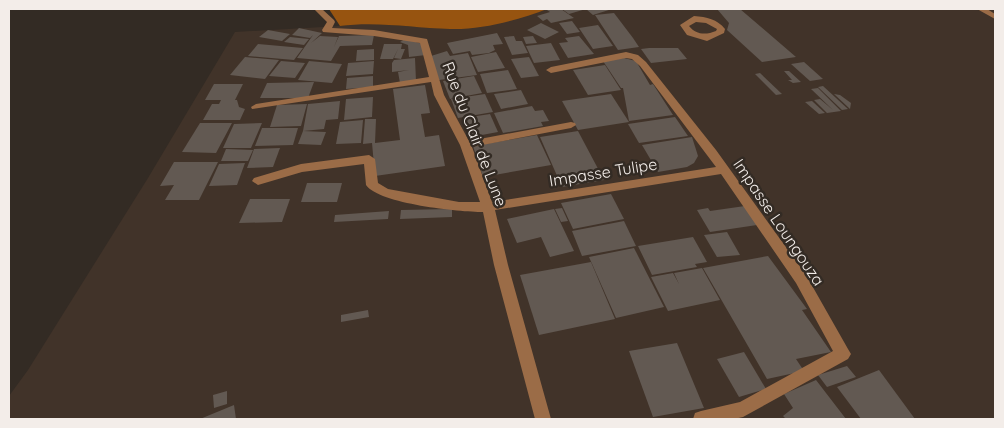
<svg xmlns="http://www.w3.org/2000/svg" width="1004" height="428" font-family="Quicksand,sans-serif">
<rect width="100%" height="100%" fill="#332b24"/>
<polygon fill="#413329" points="547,9 995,9 995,419 9,419 9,396 28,370 148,178 235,32 340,26 362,23 452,29 508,21"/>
<path fill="#975410" d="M329 9H547C518 20 482 30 450 29 413 28 377 21 340 26Z"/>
<g fill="#625952">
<polygon points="550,9 561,9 574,18 551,23 547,19 543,21 537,16 550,12 547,10"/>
<polygon points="562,9 612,9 593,15 586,9 569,14"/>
<polygon points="717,9 740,9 796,57 762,62 727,30 729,23"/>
<polygon points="614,13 633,38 639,47 618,50 595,15"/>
<polygon points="572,21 580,32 567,34 559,23"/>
<polygon points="541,23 559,32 545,39 527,30"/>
<polygon points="598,25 613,46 593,49 579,28"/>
<polygon points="299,28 322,33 311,43 320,36 338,37 334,47 339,36 374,35 372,45 340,46 331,61 297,58 313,35 310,38 292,35"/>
<polygon points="268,30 290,34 282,41 259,37"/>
<polygon points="497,33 503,44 493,45 495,50 489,53 472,55 470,51 453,54 447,43"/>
<polygon points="514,36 516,41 522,41 528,53 512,55 504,37"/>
<polygon points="533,36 537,43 526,44 523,37"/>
<polygon points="579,36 594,54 568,58 559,43 568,42 565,38"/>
<polygon points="290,37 309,39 304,45 284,42"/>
<polygon points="405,39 423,44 426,55 409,57 408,45 400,42"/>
<polygon points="551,43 560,60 534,63 526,46"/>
<polygon points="258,44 303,48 294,60 248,56"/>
<polygon points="384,44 402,44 401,49 405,49 401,59 394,58 398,49 393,59 380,59"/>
<polygon points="649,48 678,48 687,59 651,63 641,49"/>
<polygon points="374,49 374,60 356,61 357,50"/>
<polygon points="447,51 450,56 468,53 477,75 439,80 431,56"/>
<polygon points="496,52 505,68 478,72 471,57"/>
<polygon points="245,57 279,60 265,79 230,75"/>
<polygon points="529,57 539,76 521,78 511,59"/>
<polygon points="415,58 416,81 400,83 398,72 409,70 392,72 392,63 394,60"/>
<polygon points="624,58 636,61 650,85 653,84 673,115 629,121 623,88 621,88 603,61"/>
<polygon points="281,61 305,63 295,78 269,76"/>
<polygon points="309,61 342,64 332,83 298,80"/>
<polygon points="374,61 373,74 346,76 348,63"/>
<polygon points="804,62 823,79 810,81 791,64"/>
<polygon points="605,65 621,90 588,95 573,70"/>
<polygon points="508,70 517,89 487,93 480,74"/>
<polygon points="784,71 789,71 801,82 793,83 788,80 792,80"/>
<polygon points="760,73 782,94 776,95 755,74"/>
<polygon points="373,76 373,87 346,89 347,78"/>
<polygon points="474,76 482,93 450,99 443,81"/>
<polygon points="314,82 308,98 260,98 267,83"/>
<polygon points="214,84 243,84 235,100 237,100 239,107 245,109 240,120 203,120 212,104 219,104 221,100 205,100"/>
<polygon points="425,85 430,113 421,114 425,137 439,135 445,166 375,176 372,143 363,144 365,119 376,119 375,143 400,140 393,89"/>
<polygon points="823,86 848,109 842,110 818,87"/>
<polygon points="818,88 841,111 827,113 814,100 820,99 833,110 811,89"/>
<polygon points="521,90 528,104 501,109 494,94"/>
<polygon points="485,94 493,112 458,118 451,99"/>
<polygon points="611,94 629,122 578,130 562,101"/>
<polygon points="834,94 840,95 851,103 850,109"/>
<polygon points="373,97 372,117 344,120 346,99"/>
<polygon points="340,101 338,119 326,120 324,129 303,131 308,104"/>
<polygon points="812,101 825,113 819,114 805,102"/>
<polygon points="307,104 301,126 270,127 277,105"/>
<polygon points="532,106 535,111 543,110 549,121 541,122 543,126 503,133 494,113"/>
<polygon points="490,114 498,132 471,137 464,118"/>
<polygon points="675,117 688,136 639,143 628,124"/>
<polygon points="363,120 361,143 336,144 340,122"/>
<polygon points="200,123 232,123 216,153 182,152"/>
<polygon points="262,123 251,148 223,148 234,124"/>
<polygon points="262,128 298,128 293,145 255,146"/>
<polygon points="303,131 326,132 321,145 298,144"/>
<polygon points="578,131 604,180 562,187 540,137"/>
<polygon points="537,135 551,165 483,177 473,146"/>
<polygon points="692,137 698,156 694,163 687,167 658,172 642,145"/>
<polygon points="280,148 273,167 247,168 254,149"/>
<polygon points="226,149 253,150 248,161 221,161"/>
<polygon points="174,162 218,162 199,200 165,200 174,185 160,186"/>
<polygon points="245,163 237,185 209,186 219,164"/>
<polygon points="307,183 342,183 337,202 301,202"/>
<polygon points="611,194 624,219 573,229 561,203"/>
<polygon points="250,199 290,199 282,222 239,223"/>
<polygon points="745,206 757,225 710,232 697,210 708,208 710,211"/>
<polygon points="562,208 568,221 561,222 555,209"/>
<polygon points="452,209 452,217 400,219 401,210"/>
<polygon points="554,209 574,251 550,257 541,237 517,243 507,219"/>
<polygon points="389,211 388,219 334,222 335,215"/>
<polygon points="624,221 636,246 582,256 572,231"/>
<polygon points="727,232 740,255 717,257 704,235"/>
<polygon points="693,237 707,262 695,264 697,267 652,275 638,246"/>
<polygon points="634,248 664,307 616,318 589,257"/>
<polygon points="768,256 807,309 802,310 831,352 796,359 804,371 767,379 703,268"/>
<polygon points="591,262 615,319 539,335 520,275"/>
<polygon points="702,268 720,300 668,311 651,277 673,273 679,284 674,273"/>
<polygon points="368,310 369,317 341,322 341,315"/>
<polygon points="677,343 704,408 653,417 629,351"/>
<polygon points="744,352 766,389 739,397 717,359"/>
<polygon points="847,366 856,377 827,387 818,375"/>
<polygon points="879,370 915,419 861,419 837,387"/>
<polygon points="816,380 846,419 786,419 783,416 793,408 784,394"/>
<polygon points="227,391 227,404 214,408 213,395"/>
<polygon points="234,405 236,419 200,419"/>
</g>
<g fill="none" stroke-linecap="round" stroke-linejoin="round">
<g fill="#9b6c47" fill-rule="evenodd">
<path d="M314 9H322L334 20 335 22 332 28 374 30 427 39 444 95 469 141 571 122 575 123 576 125 571 128 472 147 492 202 716 167 640 66 632 59 626 58 551 73 546 70 551 67 626 52 638 55 646 62 716 150 806 275 848 349 851 354 848 359 743 417 734 419H693L695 413 701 411 740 402 833 351 796 283 721 174 495 210 508 265 551 419H535L494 265 483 212C460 212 379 204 366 185L364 164 302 172 258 185 252 181 254 178 301 164 369 155 375 159 378 183 388 189 459 202H480L460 145 434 95 431 82 252 109 251 107 256 104 429 77 420 43 374 36 323 32 322 30 327 22Z"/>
<polygon points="977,9 987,9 995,14 995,19"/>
<path d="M694 16C707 17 717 19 725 29L724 33 707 41 687 35 680 25ZM696 22 706 23 717 29 716 31C706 35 696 35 689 26Z"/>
</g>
</g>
<g text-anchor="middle" stroke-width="5" stroke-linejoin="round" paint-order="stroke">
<g font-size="16" fill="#f3ede9" stroke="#332b24">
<text transform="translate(475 134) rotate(69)" y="6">Rue du Clair de Lune</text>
<text transform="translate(603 172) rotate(-9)" y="6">Impasse Tulipe</text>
<text transform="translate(779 222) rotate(56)" y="6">Impasse Loungouza</text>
</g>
</g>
<rect width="1004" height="428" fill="none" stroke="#f3ede9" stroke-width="20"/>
</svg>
